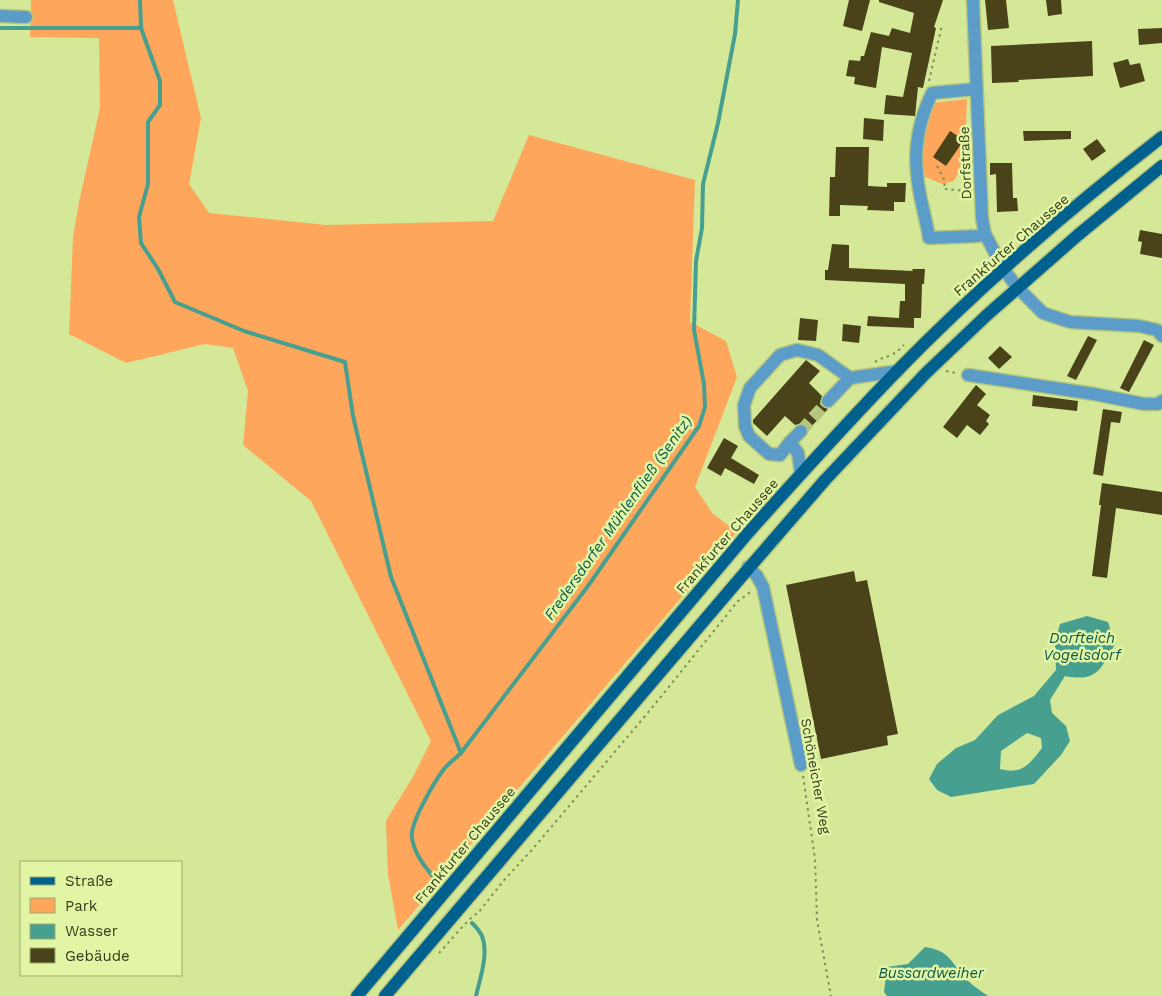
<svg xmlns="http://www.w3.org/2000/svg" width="1162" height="996" font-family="'Work Sans',sans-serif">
<rect width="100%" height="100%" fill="#d5e898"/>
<g fill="#fda65c">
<polygon points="31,0 173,0 201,118 189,184 209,213 326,225 493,221 529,135 695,180 690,322 726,341 737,377 695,487 712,513 737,532 398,930 388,874 386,821 414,775 431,741 311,501 243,445 248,391 233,348 205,344 126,363 69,334 73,237 79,202 100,108 99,38 30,37"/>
<polygon points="967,99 964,172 958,174 954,181 942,184 921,175 918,144 932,103"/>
</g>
<g fill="#469f8f" fill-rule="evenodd">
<path d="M1087 616 1108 622 1115 644C1100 670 1098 682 1065 676L1050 700 1052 713 1066 726 1070 741 1061 755 1034 784 951 797 937 790 929 779 937 764 956 748 975 740 998 715 1034 696 1056 670 1055 643 1060 624ZM1027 733 1041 738 1042 748C1029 764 1023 775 1000 769L1001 751Z"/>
<path d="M925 947C951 951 950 962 966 979 973 986 981 991 988 996H887L884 992 887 967 908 964Z"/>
</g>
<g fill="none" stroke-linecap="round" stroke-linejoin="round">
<g stroke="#469f8f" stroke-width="4">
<polyline points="140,0 141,28 160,81 160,105 148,122 148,184 139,217 141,243 158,269 175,302 244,331 345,362 353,416 391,577 461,753"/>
<polyline points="0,28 141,28"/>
<path d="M437 881C426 868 415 856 412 838 409 824 435 781 444 769 449 763 456 758 461 753L588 586 699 426 705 407 704 384 694 330 696 261 702 228 703 184 718 123 735 34 738 0"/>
<path d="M472 923C476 927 480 931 482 936 489 954 480 978 476 996"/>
</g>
</g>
<g fill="#4a431a">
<polygon points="849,0 870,0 862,31 843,26"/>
<polygon points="879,0 943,0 934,27 936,28 923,88 918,87 915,116 884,114 886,95 903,97 912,53 882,47 876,88 854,84 855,77 846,76 849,60 860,61 861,56 864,56 871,32 889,36 892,28 910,33 914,13 879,2"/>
<polygon points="985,0 1006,0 1009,28 988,30"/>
<polygon points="1046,0 1061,0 1062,14 1048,16"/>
<polygon points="1162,28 1162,43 1139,45 1138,29"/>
<polygon points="1092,41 1093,76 1018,80 1019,82 992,83 991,46"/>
<polygon points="1128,59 1130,65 1140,63 1145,81 1120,88 1113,63"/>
<polygon points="864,118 884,120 883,141 863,139"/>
<polygon points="950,131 964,140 946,166 933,157"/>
<polygon points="1023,131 1071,131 1071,139 1024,141"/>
<polygon points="1097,139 1106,151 1092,161 1083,149"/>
<polygon points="836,147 869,147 868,186 887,187 887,183 906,183 905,202 894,202 894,211 867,210 868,206 840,205 840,216 829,216 830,177 835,177"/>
<polygon points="990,163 1012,163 1013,198 1017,198 1018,211 997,212 996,174 990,175"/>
<polygon points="1140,230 1162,234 1162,258 1140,254 1142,242 1138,241"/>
<polygon points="832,244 849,245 849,268 913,271 912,269 925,269 924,284 922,284 921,318 914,318 914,328 867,326 868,316 899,318 900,301 905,301 905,284 825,280 825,270 828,270"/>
<polygon points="800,318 818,320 816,341 798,340"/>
<polygon points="843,324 861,326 859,343 842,341"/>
<polygon points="1088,336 1097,340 1076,380 1067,376"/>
<polygon points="1144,340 1154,345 1129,392 1120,388"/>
<polygon points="1000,346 1012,357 999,369 988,358"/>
<polygon points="806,360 820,371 809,383 822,396 820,404 823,407 828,409 809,429 804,423 795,425 785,416 767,436 753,423 753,420"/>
<polygon points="976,385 986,394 977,405 990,415 986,421 989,424 980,435 967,425 957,438 943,427"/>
<polygon points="1033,395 1078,401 1077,411 1032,406"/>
<polygon points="1103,409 1122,412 1120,423 1111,422 1103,476 1093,474"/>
<polygon points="724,438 738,446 731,458 759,475 754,484 725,468 721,476 707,468"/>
<polygon points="1102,483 1162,492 1162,515 1116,508 1107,578 1092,576 1101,505 1099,505"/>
<polygon points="854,571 856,582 867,580 898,734 887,736 888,745 821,759 786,585"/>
</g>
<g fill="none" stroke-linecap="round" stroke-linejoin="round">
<polyline stroke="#b5c67f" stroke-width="12" stroke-dasharray="12 6" stroke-linecap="butt" points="801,431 828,401"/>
<g stroke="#b5c67f" stroke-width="15">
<g id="minor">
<polyline points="973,0 982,218 985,234 1004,270 1018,288 1043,313 1070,322 1139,326 1157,330 1162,336"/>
<polyline points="0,16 26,17"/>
<path d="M976 89 932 93C920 118 914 145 917 173 918 195 926 216 929 238L978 236 985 234"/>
<polyline points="968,375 1094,394 1144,404 1158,404 1162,401"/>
<polyline points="828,401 850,378 898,371"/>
<polyline points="790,442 780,455 769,454 749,436 745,426 744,405 750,388 780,355 797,350 818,355 850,378"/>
<polyline points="801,474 798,453 790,442 801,431"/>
<polyline points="748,567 757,576 763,587 801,765"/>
</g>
</g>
<g stroke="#b5c67f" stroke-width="15">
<g id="major">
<path d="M357 996 748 533C797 478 846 424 897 371 979 287 1069 209 1162 137"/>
<polyline points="385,996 736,583 825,480 926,373 987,315 1078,235 1162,166"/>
</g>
</g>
<g stroke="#808c55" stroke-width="2" stroke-dasharray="2.5 4" stroke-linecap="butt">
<polyline points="929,81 942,25"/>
<polyline points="937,166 945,181 944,189 968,191"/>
<polyline points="964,182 966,186 966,191"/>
<polyline points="1015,239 1043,215"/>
<path d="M875 362C880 358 885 358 891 355 896 353 900 349 904 345"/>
<polyline points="946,371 956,373"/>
<polyline points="803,776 815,859 817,920 831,996"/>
<path d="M439 953C447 945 470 916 478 913L505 879 531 851 651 709 738 601 752 591"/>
</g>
<use href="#minor" stroke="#5b9dc8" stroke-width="12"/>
<use href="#major" stroke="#00608e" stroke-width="12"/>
</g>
<g text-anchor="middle" stroke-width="5" stroke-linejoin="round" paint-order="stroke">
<g font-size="14" fill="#363d1c" stroke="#e2f5a5">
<text transform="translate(965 163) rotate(-92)" y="5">Dorfstraße</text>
<text transform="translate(1011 245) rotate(-41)" y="5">Frankfurter Chaussee</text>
<text transform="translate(727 536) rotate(-49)" y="5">Frankfurter Chaussee</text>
<text transform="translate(816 776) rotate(80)" y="5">Schöneicher Weg</text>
<text transform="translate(465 845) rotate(-50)" y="5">Frankfurter Chaussee</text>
</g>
<g font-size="15" font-style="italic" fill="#0a574c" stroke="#e2f5a5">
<text transform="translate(618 518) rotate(-55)" y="5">Fredersdorfer Mühlenfließ (Senitz)</text>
<text x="1082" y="643">Dorfteich<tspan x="1082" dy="17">Vogelsdorf</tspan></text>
<text x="931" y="978">Bussardweiher</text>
</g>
</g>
<rect x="20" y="861" width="162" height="115" fill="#e2f5a5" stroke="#9dab6e"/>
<rect x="30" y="877" width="25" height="8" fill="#00608e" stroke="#9dab6e"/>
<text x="65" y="886" font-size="15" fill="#363d1c">Straße</text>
<rect x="30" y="898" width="25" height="15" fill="#fda65c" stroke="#9dab6e"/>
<text x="65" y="911" font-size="15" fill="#363d1c">Park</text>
<rect x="30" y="924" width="25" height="15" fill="#469f8f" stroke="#9dab6e"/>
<text x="65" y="936" font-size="15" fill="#363d1c">Wasser</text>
<rect x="30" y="948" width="25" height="15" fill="#4a431a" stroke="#9dab6e"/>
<text x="65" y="961" font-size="15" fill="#363d1c">Gebäude</text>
</svg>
